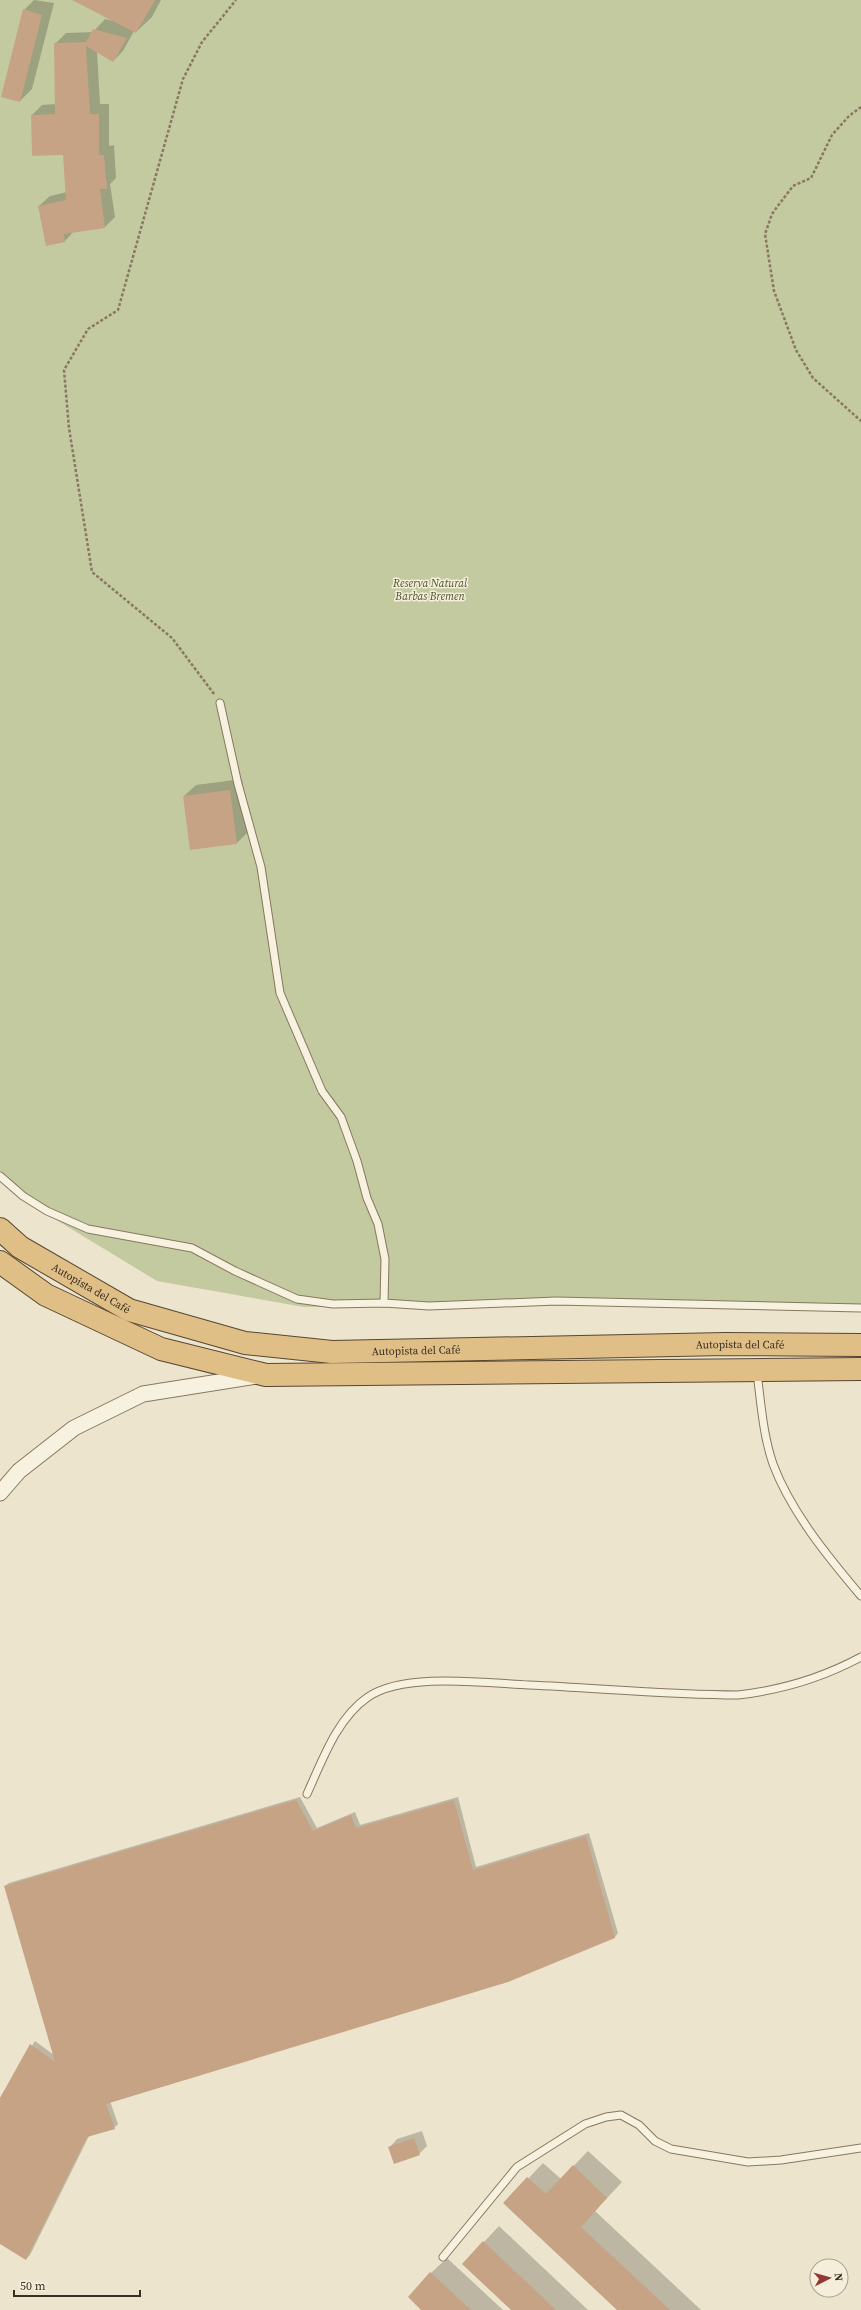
<svg xmlns="http://www.w3.org/2000/svg" width="861" height="2310" font-family="'Source Serif 4',serif">
<rect width="100%" height="100%" fill="#ece4cc"/>
<polygon fill="#c3caa0" points="0,0 861,0 861,1304 304,1307 157,1281 17,1196 0,1180"/>
<g fill="#0003">
<polygon points="34,0 54,3 32,89 20,101 24,10"/>
<polygon points="75,0 161,0 152,17 136,32 134,31 123,51 113,61 97,51 100,104 109,104 109,146 114,145 116,178 110,184 115,217 105,227 74,231 65,241 47,245 39,206 50,196 67,192 64,154 32,115 42,105 56,104 55,44 66,33 93,32 105,19 113,21"/>
<polygon points="242,779 249,831 237,843 184,796 196,785"/>
<polygon points="300,1797 317,1828 355,1812 360,1825 458,1797 476,1867 589,1833 618,1933 615,1937 110,2101 118,2124 114,2128 89,2136 30,2255 26,2259 0,2243 0,2098 35,2041 54,2055 5,1886 9,1883"/>
<polygon points="422,2131 427,2146 419,2154 390,2147 397,2139"/>
<polygon points="588,2151 622,2182 595,2211 701,2310 619,2310 505,2203 543,2163 561,2179"/>
<polygon points="499,2226 588,2310 512,2310 484,2242"/>
<polygon points="447,2258 503,2310 423,2310 431,2273"/>
</g>
<g fill="#c7a385">
<polygon points="72,0 155,0 136,33"/>
<polygon points="23,9 42,15 20,102 1,97"/>
<polygon points="93,29 127,38 113,62 86,46 90,114 99,114 99,155 104,155 107,189 100,189 105,228 64,234 65,242 46,246 38,206 66,200 63,155 32,156 31,115 55,114 54,43 86,42"/>
<polygon points="230,790 237,844 190,850 183,796"/>
<polygon points="296,1800 313,1831 351,1815 356,1828 454,1800 473,1870 586,1836 615,1938 508,1982 106,2104 115,2129 87,2137 26,2260 0,2244 0,2098 30,2044 55,2062 4,1886"/>
<polygon points="414,2138 420,2155 394,2164 388,2147"/>
<polygon points="573,2165 607,2198 581,2227 670,2310 617,2310 503,2203 527,2177 546,2194"/>
<polygon points="483,2241 556,2310 511,2310 462,2264"/>
<polygon points="430,2272 471,2310 421,2310 408,2297"/>
</g>
<g fill="none" stroke-linecap="round" stroke-linejoin="round">
<g stroke="#887761" stroke-width="9">
<g id="service">
<polyline points="220,703 238,784 261,867 280,993 322,1091 341,1117 357,1161 367,1198 378,1224 385,1259 384,1303"/>
<polyline points="0,1176 23,1196 47,1211 88,1229 192,1248 235,1271 297,1299 333,1304 384,1303 429,1306 556,1301 861,1308"/>
<path d="M757 1373C761 1403 763 1435 773 1464 791 1512 828 1557 861 1596"/>
<path d="M307 1794C322 1761 337 1718 368 1697 404 1672 486 1683 529 1685 598 1688 668 1695 738 1695 782 1690 822 1678 861 1657"/>
<polyline points="443,2257 517,2167 585,2124 606,2117 621,2115 639,2125 655,2141 671,2149 748,2162 781,2160 861,2148"/>
</g>
</g>
<g stroke="#887761" stroke-width="17">
<polyline id="minor" points="0,1493 19,1471 74,1428 143,1394 257,1376"/>
</g>
<g stroke="#574634" stroke-width="24">
<g id="trunk">
<path id="s1" d="M0 1229 20 1247 129 1310 245 1343 332 1352 725 1344 861 1345"/>
<polyline points="0,1262 46,1295 161,1349 266,1375 861,1369"/>
</g>
</g>
<g stroke="#887761" stroke-width="2.5" stroke-dasharray="3 2" stroke-linecap="butt">
<polyline points="861,107 849,116 832,135 811,178 793,186 777,207 772,214 765,234 774,291 796,350 813,378 861,421"/>
<polyline points="214,694 172,638 92,572 69,428 64,370 88,329 118,310 183,79 202,42 236,0"/>
</g>
<use href="#service" stroke="#f7f1df" stroke-width="7"/>
<use href="#minor" stroke="#f7f1df" stroke-width="15"/>
<use href="#trunk" stroke="#dfbf86" stroke-width="22"/>
</g>
<g text-anchor="middle" stroke-width="3" stroke-linejoin="round" paint-order="stroke">
<g font-size="11" font-style="italic" fill="#49552b" stroke="#f4eedb">
<text x="430" y="587">Reserva Natural<tspan x="430" dy="13">Barbas Bremen</tspan></text>
</g>
<g font-size="11" fill="#3a2f23" stroke="#f4eedb">
<text dy="4" stroke="none"><textPath href="#s1" startOffset="109">Autopista del Café</textPath></text>
<text dy="4" stroke="none"><textPath href="#s1" startOffset="769">Autopista del Café</textPath></text>
<text dy="4" stroke="none"><textPath href="#s1" startOffset="445">Autopista del Café</textPath></text>
</g>
</g>
<g transform="translate(829 2278) rotate(84)"><circle r="19" fill="#f4eedb" stroke="#aaa291"/>
<path d="M0-3L7 15L0 10L-7 15Z" fill="#933835"/>
<text y="-6" font-size="11" font-weight="bold" text-anchor="middle" fill="#3a2f23">N</text>
</g>
<path d="M14 2290v6h126v-6" fill="none" stroke="#3a2f23" stroke-width="2"/>
<text x="20" y="2290" font-size="12" fill="#3a2f23" stroke="#f4eedb" stroke-width="3" paint-order="stroke">50 m</text>
</svg>
